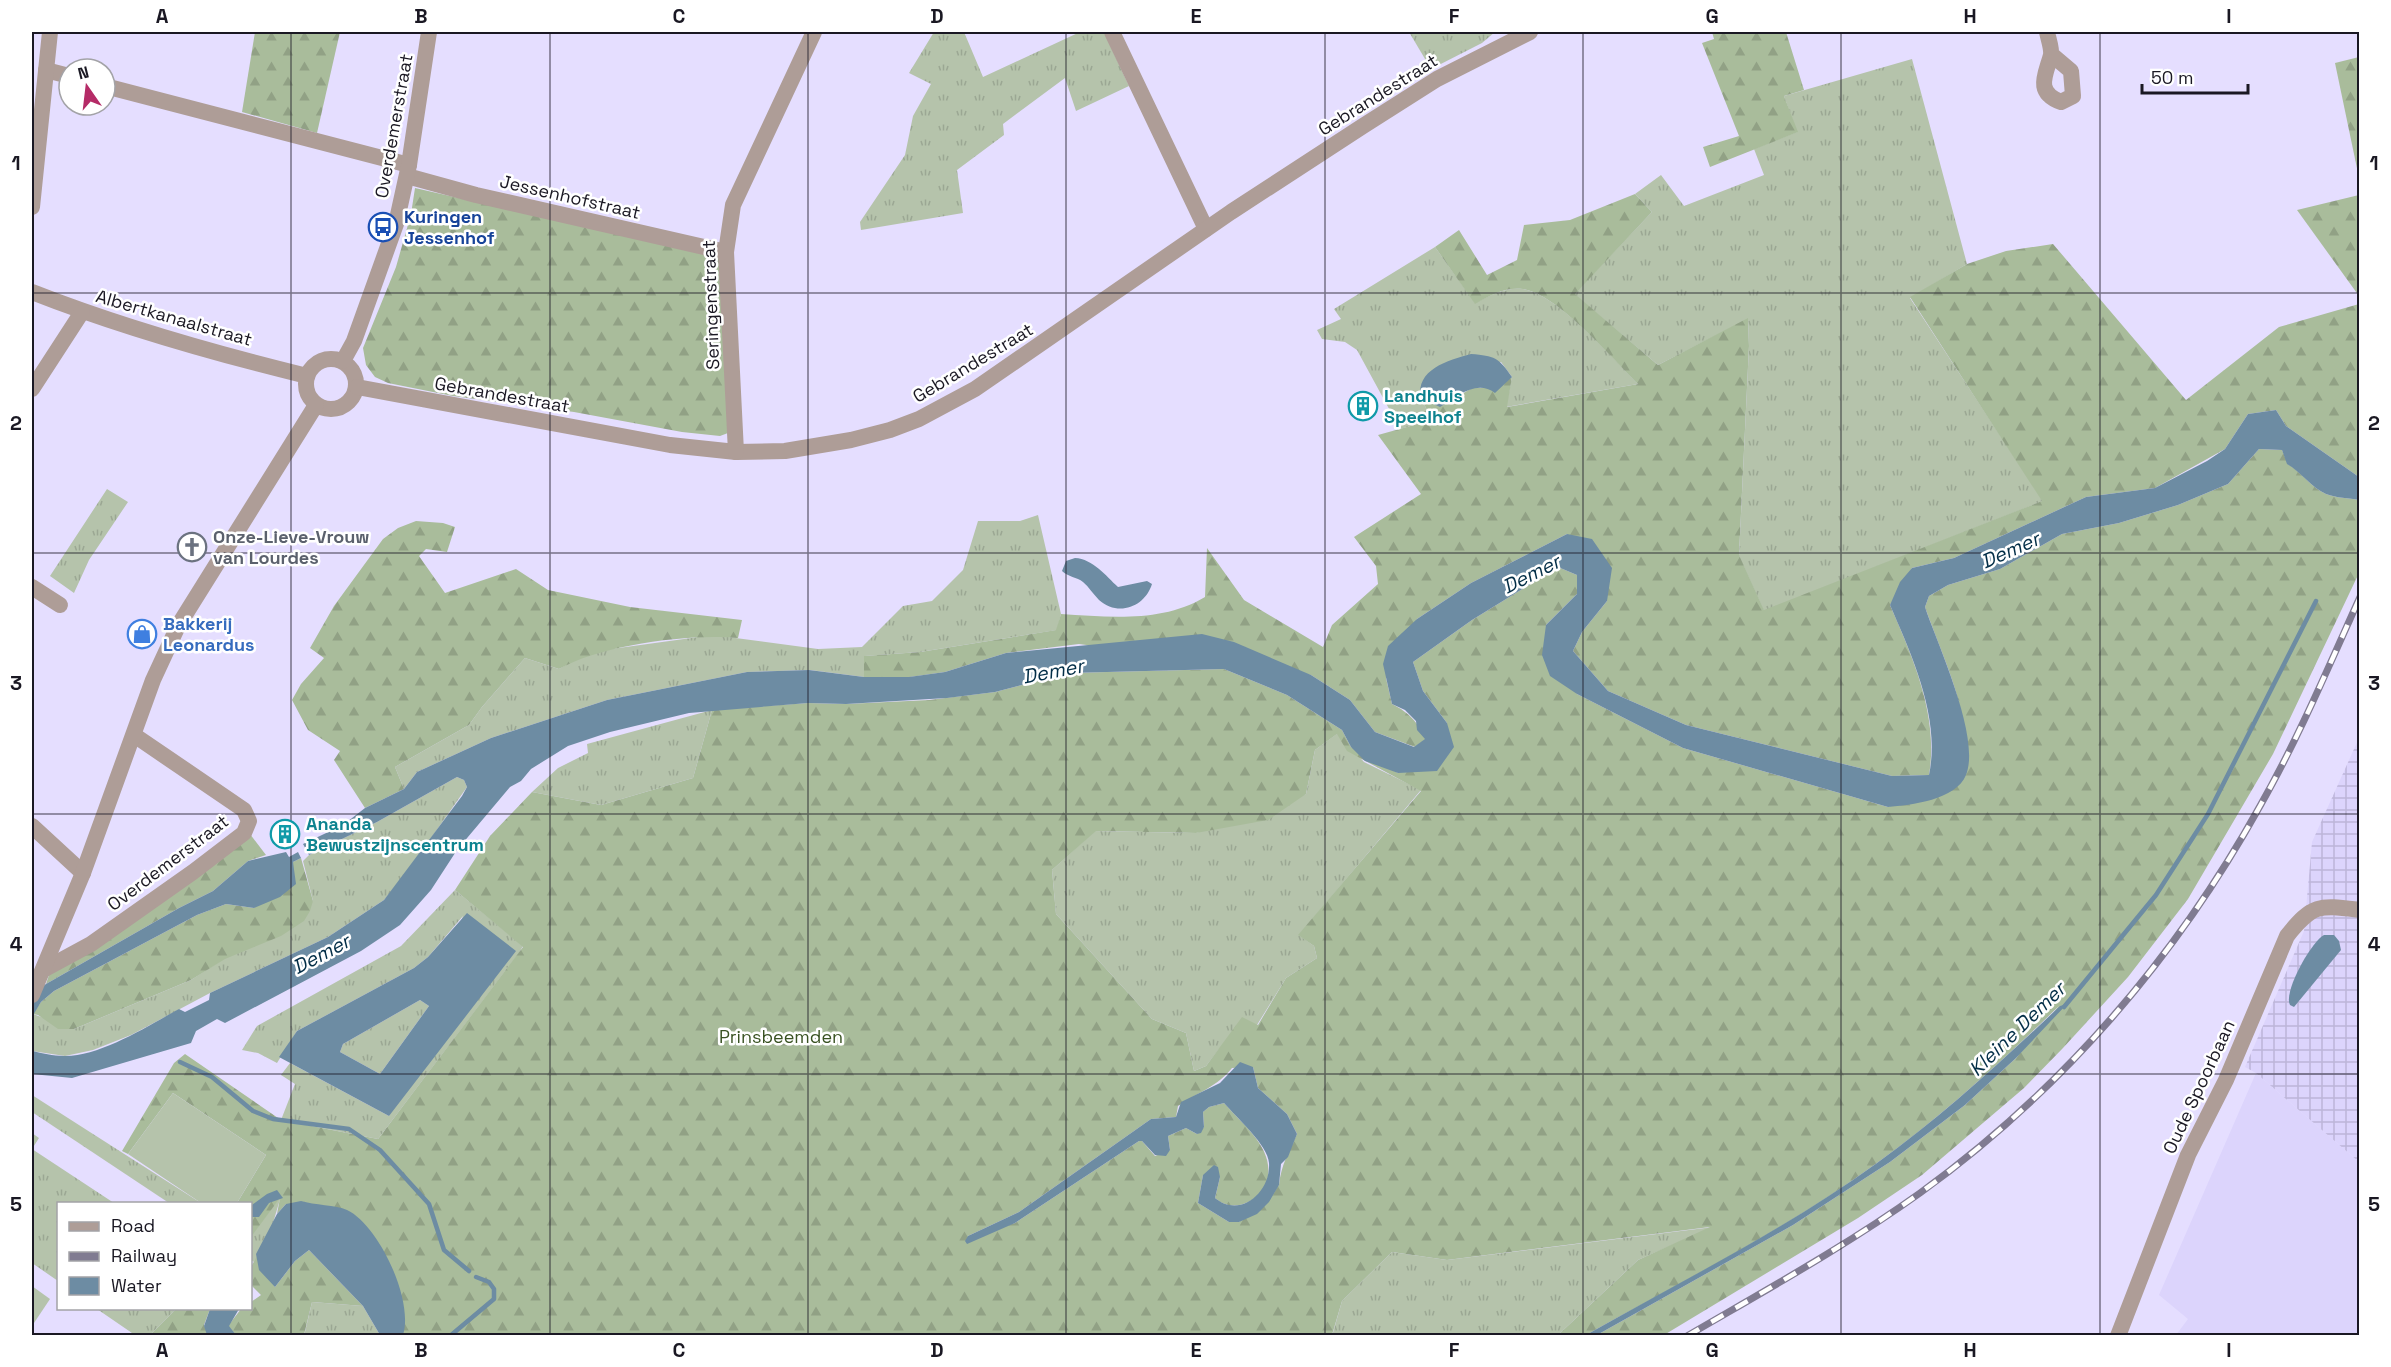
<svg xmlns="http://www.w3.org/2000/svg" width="2391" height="1367" font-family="'Space Grotesk',sans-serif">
<defs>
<pattern id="industrial-grid" width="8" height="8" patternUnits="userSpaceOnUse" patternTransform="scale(1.5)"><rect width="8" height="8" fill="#dcd4fc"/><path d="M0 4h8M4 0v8" fill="none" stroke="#bcb5d8"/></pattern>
<pattern id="grass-tufts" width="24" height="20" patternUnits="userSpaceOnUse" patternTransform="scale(1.5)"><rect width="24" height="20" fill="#b5c3ab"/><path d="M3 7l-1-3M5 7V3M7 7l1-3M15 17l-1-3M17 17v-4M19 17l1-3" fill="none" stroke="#9ba793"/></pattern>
<pattern id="forest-firs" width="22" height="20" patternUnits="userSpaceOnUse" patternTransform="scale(1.5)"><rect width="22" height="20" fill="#a9bc9b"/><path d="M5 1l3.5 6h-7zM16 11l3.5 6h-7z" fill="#91a185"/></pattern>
</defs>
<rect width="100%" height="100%" fill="#e5deff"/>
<polygon fill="#dcd4fc" points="2256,1073 2359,1162 2359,1335 2176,1335 2188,1319 2159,1295"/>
<polygon fill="url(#industrial-grid)" points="2359,738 2359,1162 2256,1073 2245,1067 2304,931 2312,842"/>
<g fill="url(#grass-tufts)">
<polygon points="934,32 964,32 983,77 1080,32 1104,32 1129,86 1076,111 1065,78 1003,124 1004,135 957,170 963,213 861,230 860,222 905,155 913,116 931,84 909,73"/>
<polygon points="1409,32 1495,32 1482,43 1431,69"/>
<polygon points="1912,59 1967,264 1910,298 2043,501 1764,611 1739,556 1749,346 1748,319 1658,365 1574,294 1652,212 1635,194 1661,175 1684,206 1764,175 1754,149 1797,132 1784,96"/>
<path d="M1435 247 1475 303C1491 295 1505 287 1523 289 1556 293 1614 359 1638 384L1506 407 1512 377 1501 362 1421 398 1432 420 1400 429 1357 350 1345 342 1322 339 1317 330 1341 319 1334 309Z"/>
<polygon points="107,489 128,502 89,560 74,593 50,576"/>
<polygon points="1038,515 1061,614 1057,630 920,652 865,656 864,677 810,670 747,672 607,700 491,738 417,772 404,789 395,767 469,725 482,707 525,658 559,669 579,657 604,650 713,635 818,649 862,647 903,606 932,601 963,570 978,521 1020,521"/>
<polygon points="712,710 693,778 601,805 532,792 558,768 588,753 587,744"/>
<polygon points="1338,733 1364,762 1421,790 1299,935 1314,946 1317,958 1286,978 1257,1025 1219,1049 1206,1066 1194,1071 1186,1033 1152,1019 1056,914 1052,870 1095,831 1196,833 1306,794 1315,750"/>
<polygon points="457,777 464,780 467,787 405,875 384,900 328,937 210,993 131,1035 93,1050 65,1056 32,1051 33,1014 74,1029 191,980 313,901 303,861 309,855 377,822"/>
<polygon points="455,890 523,946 519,953 378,1139 281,1120 295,1084 281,1075 290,1063 389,1116 463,916 428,957 414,968 297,1031 277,1063 258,1053 242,1050 257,1026 401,946"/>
<polygon points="420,1000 429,1006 380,1074 340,1052 343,1044"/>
<polygon points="32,1095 201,1203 169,1203 32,1112"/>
<polygon points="32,1133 39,1138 32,1149 114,1203 58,1204 58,1281 32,1263"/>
<polygon points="281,1196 259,1270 257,1257 254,1262 251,1260 250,1237"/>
<polygon points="1713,1227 1638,1260 1558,1335 1332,1336 1342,1301 1392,1252 1447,1260"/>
<polygon points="312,1302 363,1306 380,1335 304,1336"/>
<polygon points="97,1309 176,1309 149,1336 130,1335 132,1333"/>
</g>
<g fill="url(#forest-firs)" fill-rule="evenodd">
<polygon points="255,32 340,32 317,133 242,112"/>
<polygon points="1712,32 1786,32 1804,90 1784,96 1798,132 1710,167 1703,147 1739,136 1702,43 1714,39"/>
<polygon points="2359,57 2360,57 2359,178 2335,63"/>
<polygon points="415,188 720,258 728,433 720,436 682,432 574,412 453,396 388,383 375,377 366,365 363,348 396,267 411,214"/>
<path d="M1635 194 1652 212 1575 294 1658 365 1748 318 1749 346 1739 555 1764 610 2042 501 1910 297 1967 264 2006 251 2053 244 2186 400 2279 327 2359 304V477L2286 426 2276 410 2248 414 2225 449 2155 488 2086 497 1954 558 1912 568 1890 605C1913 658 1939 716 1929 775L1892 776 1686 725 1608 691 1573 651 1582 632 1607 601 1567 534 1471 583 1417 619 1386 678 1392 704C1410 713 1417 722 1426 739L1415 747 1375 732 1350 700 1311 675 1079 644 1006 653 945 672 910 677H864V656L920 652 1056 630 1061 614C1109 617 1162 623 1205 597L1207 548 1244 600 1323 647 1332 625 1378 584 1376 566 1354 537 1421 494 1378 435 1432 420 1421 398H1455L1472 388H1489L1512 377 1507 407 1638 384C1613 359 1556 293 1523 289 1504 287 1491 295 1475 304L1435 247 1459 230 1487 275 1517 260 1524 225 1570 220Z"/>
<polygon points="2359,195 2360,195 2359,296 2297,210"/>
<path d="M2259 449 2282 450 2288 464C2301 472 2312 488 2326 494 2336 498 2349 498 2359 500V573L2273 754 2188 899 2128 977 2063 1048 2024 1088 1922 1175 1858 1218 1664 1335H1597L1793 1225 1890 1162 1965 1105 2016 1058 2059 1006C2001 1062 1942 1116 1877 1163 1787 1229 1683 1281 1586 1335H1558L1638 1260 1710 1227 1447 1260 1392 1252 1342 1301 1332 1335 403 1336 286 1204 277 1214 280 1198 251 1237 250 1204 237 1203 266 1155 173 1093 128 1154 122 1151 174 1063 185 1054 281 1120 378 1139 523 947 455 890 490 836 532 792 601 805 693 778 712 710 808 703 846 704 929 700 995 692 1068 673 1224 669 1287 695 1342 730 1351 747 1398 773 1447 723 1423 691 1413 662 1472 620 1558 567 1577 575V594L1546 625 1577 694 1683 748 1888 807 1965 775C1971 710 1946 667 1925 607L1929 596 1948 585 2000 569 2062 534 2119 523 2178 505 2228 484ZM1337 734 1347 751 1421 791 1298 935 1314 946 1317 958 1286 978 1258 1025 1242 1017 1206 1066 1194 1071 1186 1033 1152 1019 1056 914 1052 870 1096 831 1196 833 1268 820 1306 794 1315 750ZM1253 1067 1258 1088 1287 1114 1297 1134C1289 1152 1281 1165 1279 1185L1239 1222H1229L1198 1203 1203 1175 1220 1177 1215 1198C1231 1212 1250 1205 1264 1190 1281 1153 1246 1128 1224 1103L1209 1107 1203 1112 1204 1127 1197 1134 1186 1128 1168 1136 1170 1150 1155 1156 1142 1141H1139L1015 1223 968 1236 1019 1212 1151 1119 1176 1117 1178 1106C1197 1093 1218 1086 1232 1068Z"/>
<path d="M416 521 443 523 455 527 447 552 426 549 419 556 445 593 516 569 548 590 630 607 742 620 738 638C691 633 600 645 559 669L525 658 482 707 469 725 395 767 404 789 365 808 334 760 340 751 308 730 292 700 301 684 324 658 310 648 334 606 383 539 398 528Z"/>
<polygon points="250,834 266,855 248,861 213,891 179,908 46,984 50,972"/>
<polygon points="301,858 313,901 310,911 304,921 281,936 225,959 191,980 74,1029 58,1029 38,1015 33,1014 41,1002 54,991 197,915 226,904 254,908 293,862"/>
<polygon points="309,1250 363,1306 312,1302 304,1335 236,1335 228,1326 241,1309 250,1308 251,1302 261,1295 251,1285 251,1267 257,1256 275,1287 295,1261"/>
<polygon points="176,1309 210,1309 204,1325 208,1335 149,1336"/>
</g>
<g fill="#b5c3ab">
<polygon points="173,1093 266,1155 237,1203 201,1203 128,1154"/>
<polygon points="32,1286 50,1299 32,1326"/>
</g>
<g fill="#6d8ca3" fill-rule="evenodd">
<path d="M1471 354C1495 356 1498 357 1512 377L1495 393C1476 379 1457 397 1440 407L1421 398C1415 370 1448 360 1471 354Z"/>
<path d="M2276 410 2286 426 2359 477V500C2349 498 2336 498 2326 494 2312 488 2301 472 2287 464L2282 450 2259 449 2228 484 2178 505 2119 523 2062 534 2000 569 1948 585 1929 596 1925 607C1938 646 1981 737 1966 775 1956 800 1911 805 1888 807L1683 748 1577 694 1550 676 1542 655 1546 625 1577 594V575L1558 567 1472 620 1413 662 1423 691 1447 723 1454 747 1437 771 1398 773 1365 761 1351 747 1342 730 1287 695 1224 669 1068 673 995 692 947 698 846 704 808 703 689 713 610 732 568 746 531 769 521 781 510 787 457 850 431 890 400 925 361 951 225 1023 217 1019 196 1031 191 1043 72 1078 32 1074V1051C42 1053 53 1056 64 1056 99 1057 148 1026 179 1009L185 1012 209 1000 210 993 328 937 384 900 462 796 467 787 464 780 457 777 377 822 309 855 303 844 343 825 365 808 404 789 417 772 491 738 607 700 747 672 809 670 864 677H909L945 672 1006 653 1202 634 1234 642 1311 675 1350 700 1375 732 1414 747 1425 739 1417 730 1416 721 1405 710 1392 704 1383 664 1388 646 1417 619 1471 583 1567 534 1592 539 1612 568 1607 601 1582 632 1573 651 1608 691 1686 725 1892 776 1929 775C1941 718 1912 656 1890 605L1900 582 1912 568 1954 558 2086 497 2155 488 2207 461 2225 449 2248 414Z"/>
<path d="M1075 558C1093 559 1106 576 1118 587L1147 581 1152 584C1145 607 1118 617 1099 600 1093 594 1089 587 1083 582 1077 577 1068 577 1062 571L1066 561Z"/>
<polygon points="286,852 289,857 298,852 301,858 293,862 296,884 280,897 254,908 226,904 197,915 54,991 41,1002 32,1017 32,994 46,984 179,908 213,891 248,861"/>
<path d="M467 913 516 951 389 1116 279 1057 297 1031 414 968 428 957ZM420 1000 429 1006 380 1074 340 1052 343 1044Z"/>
<path d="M2324 935H2334L2339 941 2341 950 2294 1007 2290 1005C2283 992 2311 942 2324 935Z"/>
<path d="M2067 1004 2016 1058 1965 1105 1890 1162 1793 1225 1597 1335H1586C1683 1280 1786 1229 1877 1163 1942 1116 2001 1062 2060 1006Z"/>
<path d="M1240 1062 1253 1067 1258 1088 1287 1114 1297 1134 1288 1157 1281 1164 1279 1185 1269 1202 1257 1214 1239 1222H1229L1198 1203 1203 1175 1214 1165 1218 1167 1220 1177 1215 1198C1240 1219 1271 1192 1269 1163 1268 1145 1236 1117 1224 1103L1209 1107 1203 1112 1204 1127 1201 1133 1197 1134 1186 1128 1168 1136 1170 1150 1166 1156 1155 1155 1142 1141H1139L1015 1223 967 1244 965 1241 968 1236 1019 1212 1151 1119 1176 1117 1181 1102 1220 1083Z"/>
<polygon points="277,1190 283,1198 269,1203 259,1217 251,1217 252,1205 267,1194"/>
<path d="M301 1201C314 1205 336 1205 347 1210 379 1225 414 1301 403 1335H380L363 1306 309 1250 295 1261 275 1287 259 1270 256 1254 277 1214 286 1204Z"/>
<polygon points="210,1309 239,1309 229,1326 236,1335 207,1335 204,1326"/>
</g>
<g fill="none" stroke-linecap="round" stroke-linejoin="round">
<g stroke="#6d8ca3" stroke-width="4.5">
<polyline points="2064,1007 2156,895 2208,814 2316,601"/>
<polyline points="180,1062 212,1077 253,1111 273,1119 349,1129 380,1150 429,1204 444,1250 469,1271"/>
<polyline points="450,1336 494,1299 494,1289 489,1282 476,1277"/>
</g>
<g stroke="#ae9d97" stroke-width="16">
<polyline points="1112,32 1206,229"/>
<path d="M2047 32C2048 38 2052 48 2051 55 2046 74 2034 92 2061 102L2073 96 2071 71 2051 54"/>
<polyline points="46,70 69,76"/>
<polyline points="105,86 409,165"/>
<polyline points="407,176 476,195 726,252"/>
<polyline points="32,207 50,32"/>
<path d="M32 292C121 327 213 353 307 376"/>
<circle cx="331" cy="384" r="25"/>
<polyline points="343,361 354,341 396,224 409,165 429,32"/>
<polyline points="357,387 670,445 736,452 785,451 851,440 890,430 919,419 975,389 1231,212 1363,126 1437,79 1530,32"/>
<polyline points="32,389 82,312"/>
<polyline points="736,452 726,252 733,205 814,32"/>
<polyline points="32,587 60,605"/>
<polyline points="32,826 83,873"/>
<polyline points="43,970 91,944 193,872 244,833 249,821 244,810 134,735"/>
<polyline points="32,995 83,873 153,680 178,626 316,405"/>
<path d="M2118 1336 2188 1155 2226 1080 2287 936C2313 903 2320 905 2360 910"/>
</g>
<g stroke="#807b91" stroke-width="7">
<path id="rail" d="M1687 1336C1766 1290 1846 1246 1920 1193 2060 1092 2176 958 2260 806 2298 739 2328 668 2360 597"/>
</g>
<use href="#rail" stroke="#fff" stroke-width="4.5" stroke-dasharray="14" stroke-linecap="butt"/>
</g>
<path fill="none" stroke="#1a1823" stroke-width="1.5" stroke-opacity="0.55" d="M291 32V1336M550 32V1336M808 32V1336M1066 32V1336M1325 32V1336M1583 32V1336M1841 32V1336M2100 32V1336M32 293H2360M32 553H2360M32 814H2360M32 1074H2360"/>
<defs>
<g id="bus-ring" transform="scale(1.5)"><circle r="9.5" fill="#fff" stroke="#1a4fb4" stroke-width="1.5"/><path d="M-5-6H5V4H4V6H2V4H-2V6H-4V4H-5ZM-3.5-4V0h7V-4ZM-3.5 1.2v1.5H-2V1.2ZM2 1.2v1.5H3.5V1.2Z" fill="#1a4fb4"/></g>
<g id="building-ring" transform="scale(1.5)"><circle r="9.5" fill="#fff" stroke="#0f9aa8" stroke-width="1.5"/><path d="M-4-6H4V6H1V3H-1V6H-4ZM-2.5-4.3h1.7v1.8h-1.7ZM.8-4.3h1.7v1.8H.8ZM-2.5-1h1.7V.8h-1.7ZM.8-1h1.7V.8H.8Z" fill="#0f9aa8"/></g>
<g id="church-ring" transform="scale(1.5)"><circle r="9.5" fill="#fff" stroke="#6b7280" stroke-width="1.5"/><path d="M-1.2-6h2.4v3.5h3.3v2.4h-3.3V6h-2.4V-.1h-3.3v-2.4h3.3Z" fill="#6b7280"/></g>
<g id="shop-ring" transform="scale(1.5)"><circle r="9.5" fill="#fff" stroke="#3f7fe0" stroke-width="1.5"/><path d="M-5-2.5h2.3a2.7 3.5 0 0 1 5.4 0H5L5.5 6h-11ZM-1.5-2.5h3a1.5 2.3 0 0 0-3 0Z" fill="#3f7fe0"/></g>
</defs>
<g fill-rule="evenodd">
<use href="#bus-ring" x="383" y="227"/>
<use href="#building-ring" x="1363" y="406"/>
<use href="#church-ring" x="192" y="547"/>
<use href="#shop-ring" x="142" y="634"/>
<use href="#building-ring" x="285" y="834"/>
</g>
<g text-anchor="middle" stroke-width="5" stroke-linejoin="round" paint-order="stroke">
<g font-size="18" fill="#1a1823" stroke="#fff">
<text transform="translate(1378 95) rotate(-32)" y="6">Gebrandestraat</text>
<text transform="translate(394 126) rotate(-80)" y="6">Overdemerstraat</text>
<text transform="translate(570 197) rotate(13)" y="6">Jessenhofstraat</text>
<text transform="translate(711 305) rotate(-92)" y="6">Seringenstraat</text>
<text transform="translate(174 318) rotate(16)" y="6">Albertkanaalstraat</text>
<text transform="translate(973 363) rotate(-31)" y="6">Gebrandestraat</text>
<text transform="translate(502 395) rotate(10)" y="6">Gebrandestraat</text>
<text transform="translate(168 863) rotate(-37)" y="6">Overdemerstraat</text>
<text transform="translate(2199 1087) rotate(-65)" y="6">Oude Spoorbaan</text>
</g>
<g font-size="18" font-weight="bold" fill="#164399" stroke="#fff" text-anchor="start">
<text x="404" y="223">Kuringen<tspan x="404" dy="21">Jessenhof</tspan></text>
</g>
<g font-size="18" font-weight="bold" fill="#0d838f" stroke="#fff" text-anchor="start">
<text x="1384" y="402">Landhuis<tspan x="1384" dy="21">Speelhof</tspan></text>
<text x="306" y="830">Ananda<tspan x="306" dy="21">Bewustzijnscentrum</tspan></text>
</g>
<g font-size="18" font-weight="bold" fill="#5b616d" stroke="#fff" text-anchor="start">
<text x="213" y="543">Onze-Lieve-Vrouw<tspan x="213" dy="21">van Lourdes</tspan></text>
</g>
<g font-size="18" font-weight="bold" fill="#366cbe" stroke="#fff" text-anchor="start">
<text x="163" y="630">Bakkerij<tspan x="163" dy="21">Leonardus</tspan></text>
</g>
<g font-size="18" fill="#395222" stroke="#fff">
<text x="781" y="1043">Prinsbeemden</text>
</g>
<g font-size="20" font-style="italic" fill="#032e47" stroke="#fff">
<text transform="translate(2010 550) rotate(-24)" y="7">Demer</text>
<text transform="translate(1531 574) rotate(-27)" y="7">Demer</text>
<text transform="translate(1053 671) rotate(-11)" y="7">Demer</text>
<text transform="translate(321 954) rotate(-28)" y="7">Demer</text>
<text transform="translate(2017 1029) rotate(-44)" y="7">Kleine Demer</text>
</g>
</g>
<rect width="2391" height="1367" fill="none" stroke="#ffffff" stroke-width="66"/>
<rect x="57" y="1202" width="195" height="108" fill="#ffffff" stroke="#a3a3a7" stroke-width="1.5"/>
<rect x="69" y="1222" width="30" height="9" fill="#ae9d97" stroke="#a3a3a7" stroke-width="1.5"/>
<text x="111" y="1232" font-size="18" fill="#1a1823">Road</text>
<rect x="69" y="1252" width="30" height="9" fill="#807b91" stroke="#a3a3a7" stroke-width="1.5"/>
<text x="111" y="1262" font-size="18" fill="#1a1823">Railway</text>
<rect x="69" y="1277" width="30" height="18" fill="#6d8ca3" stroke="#a3a3a7" stroke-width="1.5"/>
<text x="111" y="1292" font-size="18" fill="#1a1823">Water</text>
<g transform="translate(87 87) rotate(346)"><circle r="28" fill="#ffffff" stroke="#a3a3a7" stroke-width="1.5"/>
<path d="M0-4.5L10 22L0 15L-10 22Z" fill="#b52b67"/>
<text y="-9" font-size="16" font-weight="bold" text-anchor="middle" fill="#1a1823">N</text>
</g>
<path d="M2142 84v9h106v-9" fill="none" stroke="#1a1823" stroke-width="3"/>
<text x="2151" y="84" font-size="18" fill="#1a1823" stroke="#ffffff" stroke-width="4.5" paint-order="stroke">50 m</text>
<rect x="33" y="33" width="2325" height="1301" fill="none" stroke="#1a1823" stroke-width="2"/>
<g font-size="20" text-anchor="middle" font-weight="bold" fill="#1a1823">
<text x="162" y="23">A</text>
<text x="421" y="23">B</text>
<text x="679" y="23">C</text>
<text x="937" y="23">D</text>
<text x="1196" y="23">E</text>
<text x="1454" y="23">F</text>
<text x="1712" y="23">G</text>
<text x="1970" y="23">H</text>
<text x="2229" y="23">I</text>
<text x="16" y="170">1</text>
<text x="2374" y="170">1</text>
<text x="16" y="430">2</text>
<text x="2374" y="430">2</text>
<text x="16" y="690">3</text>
<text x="2374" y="690">3</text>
<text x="16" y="951">4</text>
<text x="2374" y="951">4</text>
<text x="16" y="1211">5</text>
<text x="2374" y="1211">5</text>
<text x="162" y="1357">A</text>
<text x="421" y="1357">B</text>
<text x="679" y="1357">C</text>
<text x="937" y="1357">D</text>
<text x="1196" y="1357">E</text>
<text x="1454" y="1357">F</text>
<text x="1712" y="1357">G</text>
<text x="1970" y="1357">H</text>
<text x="2229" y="1357">I</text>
</g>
</svg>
